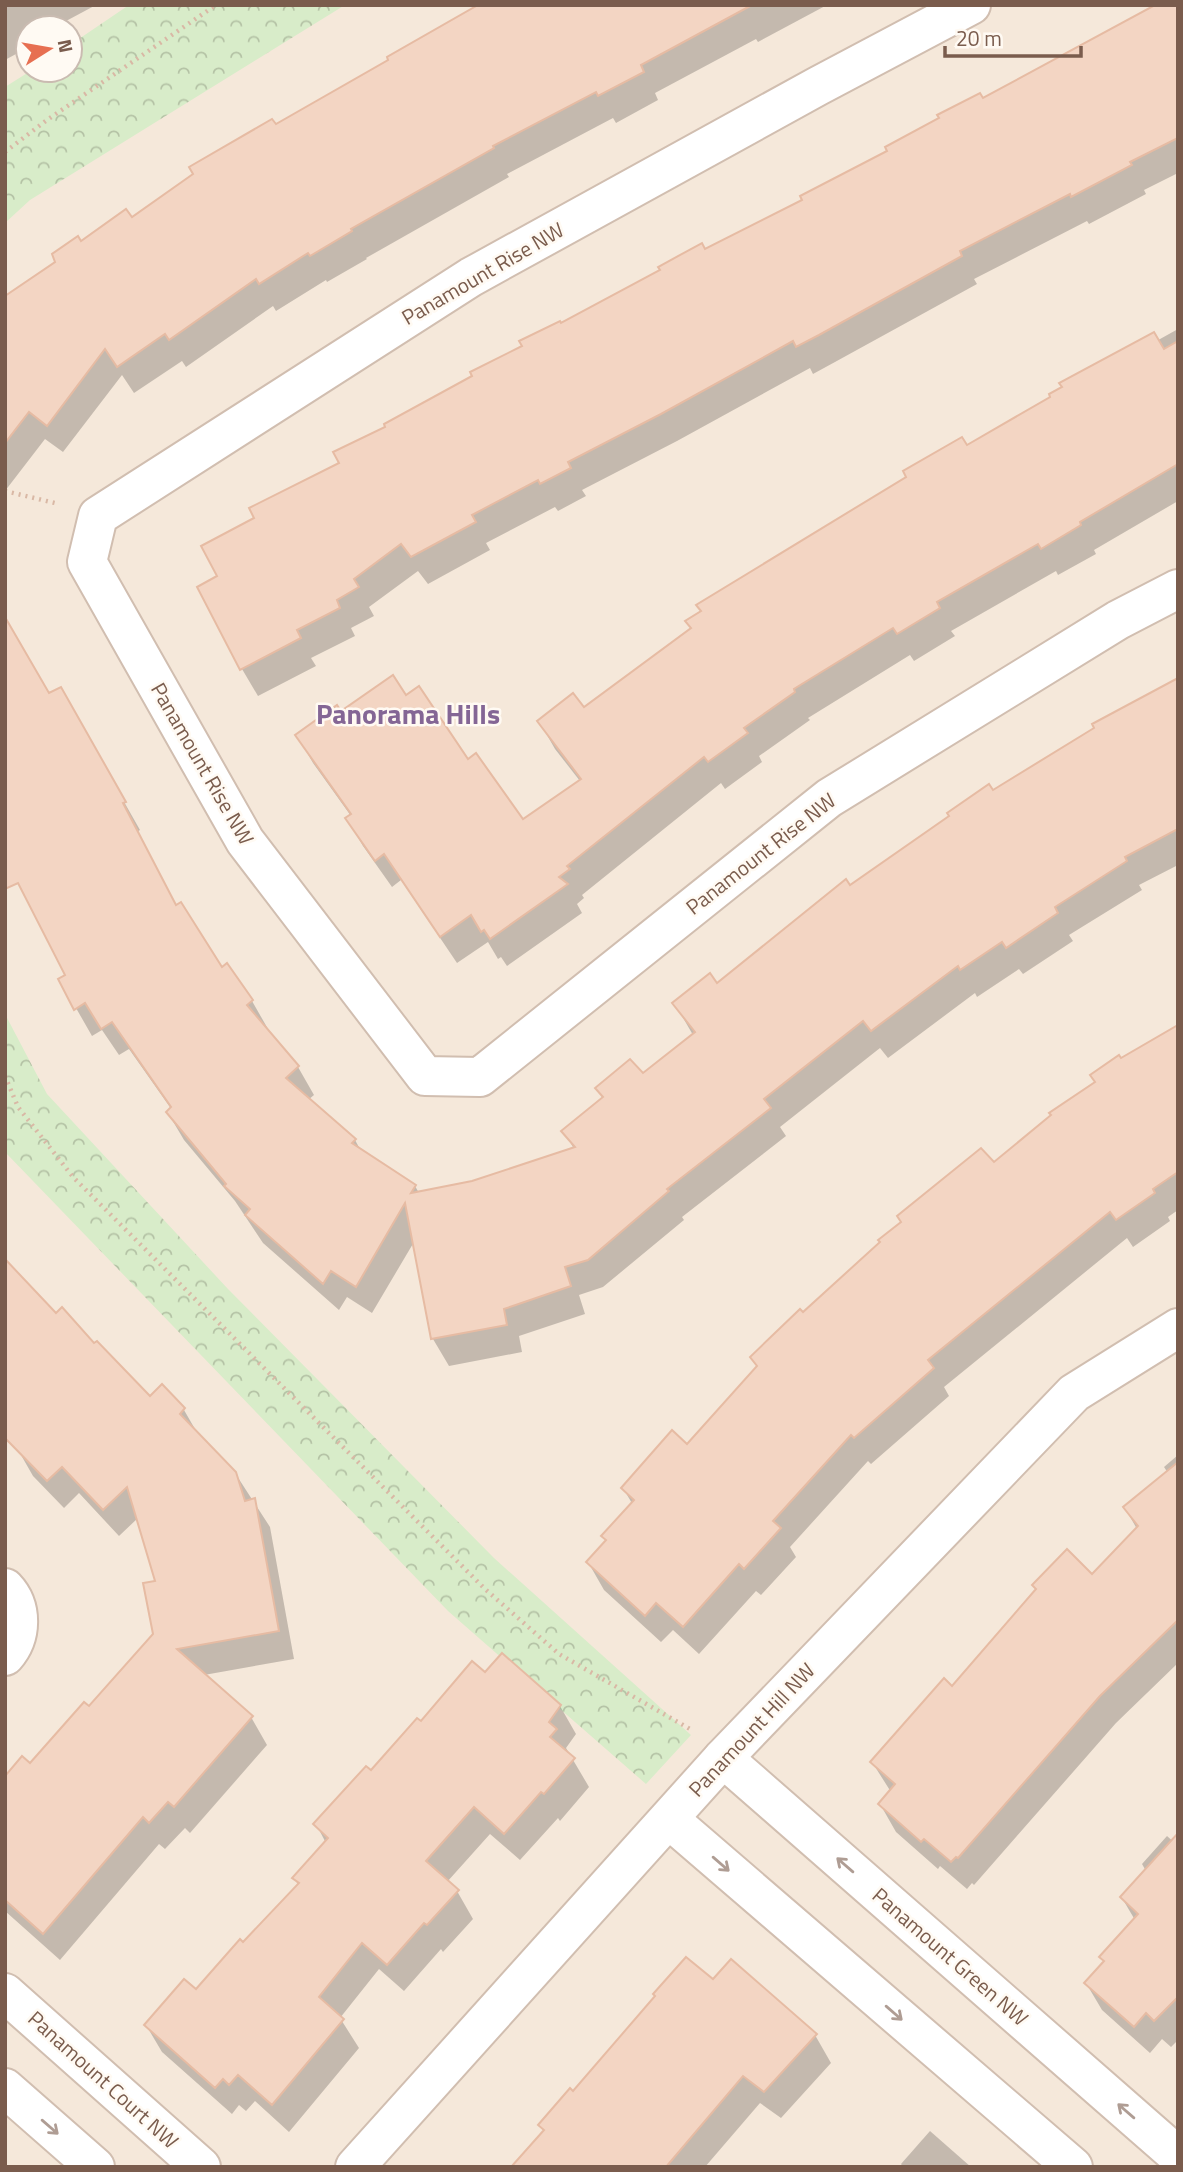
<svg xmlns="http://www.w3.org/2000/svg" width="1183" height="2172" font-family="'Titillium Web',sans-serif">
<defs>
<pattern id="park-crowns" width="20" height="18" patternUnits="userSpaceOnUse" patternTransform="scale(1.75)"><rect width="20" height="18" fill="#d8ecc9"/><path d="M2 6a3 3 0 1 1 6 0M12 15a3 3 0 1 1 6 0" fill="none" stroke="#b4c2a5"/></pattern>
</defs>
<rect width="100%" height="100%" fill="#fdf6ec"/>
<path fill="#f5e8da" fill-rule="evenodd" d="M5 5H1178V2167H5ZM28 28H70V70H28Z"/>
<g fill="url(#park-crowns)">
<polygon points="129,5 345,5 30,200 5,223 5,87 32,70 70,70 70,45"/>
<polygon points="5,1014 47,1094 228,1289 494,1558 691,1735 646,1784 448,1611 5,1152"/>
</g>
<g fill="#0003">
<polygon points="5,5 96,5 53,28 28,28 27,48 5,60"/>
<polygon points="480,5 827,5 758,42 756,39 655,93 658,100 616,123 613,118 507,174 509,177 366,258 367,259 327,282 326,280 276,311 273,306 186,367 182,361 134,393 122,375 63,452 45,439 5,491 5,298 57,263 81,243 132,220 275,127 391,60"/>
<polygon points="1178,5 1178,173 1144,190 1146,194 1089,224 1087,221 974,279 977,284 835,362 813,374 810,368 677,441 582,490 586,496 558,511 555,507 486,543 490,550 428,584 418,571 369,607 374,616 351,628 355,636 311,658 316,666 258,696 242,669 220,577 257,518 342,464 388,427 560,325 804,201 982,100"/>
<polygon points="1178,329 1178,501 1094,550 1096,554 1058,575 1056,571 951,631 955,636 914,661 910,655 808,718 810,720 759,756 762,762 725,789 721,783 582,895 584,898 577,904 582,913 507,966 501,957 498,959 488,942 457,963 401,880 392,887 363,846 347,819 351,816 313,763 297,735 341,713 406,697 523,822 580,781 555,749 539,721 584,709 966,447"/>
<polygon points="1178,681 1178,865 1139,885 1142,890 1069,935 1073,941 1023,974 1019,969 977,997 975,993 888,1058 880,1048 780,1127 786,1136 682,1217 684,1220 603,1287 579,1295 585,1314 519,1336 522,1352 449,1366 433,1339 414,1242 372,1313 347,1297 339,1310 263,1243 235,1201 184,1140 168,1113 172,1110 129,1049 119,1055 102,1030 92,1036 60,980 67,975 48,695 60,689 140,830 137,832 177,907 222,969 226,966 252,1001 268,1029 266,1030 298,1067 314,1095 308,1100 355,1140 361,1151 415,1186 419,1193 472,1182 574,1149 564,1131 603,1099 597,1088 643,1076 693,1035 675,1004 717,985 850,887 992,793"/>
<polygon points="1178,1027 1178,1210 1168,1217 1170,1221 1133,1247 1127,1238 944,1387 949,1396 871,1464 868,1461 790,1547 796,1557 761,1595 756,1591 699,1654 673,1630 661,1642 604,1590 588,1562 607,1542 604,1536 633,1505 623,1488 687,1446 758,1368 752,1358 803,1315 1096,1083 1120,1060"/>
<polygon points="5,1262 56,1316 94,1346 150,1398 162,1387 184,1410 199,1436 235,1473 270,1527 294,1659 204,1675 251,1717 267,1745 190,1833 185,1828 165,1849 159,1844 60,1960 5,1911 5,1778 30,1765 89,1708 155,1634 158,1582 138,1518 119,1536 79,1493 64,1508 33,1476 21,1455 5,1439"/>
<polygon points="1178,1455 1178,1663 1116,1723 974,1885 972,1883 967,1889 940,1866 938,1869 896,1832 880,1804 891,1792 872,1762 953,1688 1092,1577 1137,1529 1125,1508 1168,1473 1164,1467"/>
<polygon points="485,1675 560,1706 576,1734 566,1748 589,1787 560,1821 558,1818 520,1860 490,1834 447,1882 457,1891 473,1919 443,1952 441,1949 404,1991 379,1969 340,2018 359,2048 289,2132 255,2101 246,2111 239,2105 232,2114 162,2052 146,2025 196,1992 299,1886 294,1878 326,1843 316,1824 421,1723"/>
<polygon points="1167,1836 1178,1846 1178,2040 1171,2047 1162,2039 1150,2053 1102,2010 1086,1983 1105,1963 1102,1957 1135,1920 1122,1898 1146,1871 1142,1864"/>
<polygon points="713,1981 815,2035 831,2063 781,2118 760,2103 705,2167 514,2167 544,2132 540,2125 573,2093"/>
<polygon points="930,2131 971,2167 903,2167 901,2164"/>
</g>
<g fill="#f3d5c3" stroke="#e6bba3" stroke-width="2">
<polygon points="478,5 752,5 641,65 644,72 598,96 596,92 493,146 494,148 351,229 352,231 310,256 308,253 259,284 256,279 169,340 165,334 117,367 105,349 47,426 29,412 5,443 5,296 55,262 52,254 78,236 81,241 126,209 132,217 193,174 189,167 272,119 276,124 388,60 387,57"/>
<polygon points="1155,5 1178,5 1178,138 1130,162 1132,165 1071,197 1070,194 960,251 962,256 819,335 796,347 793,341 661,414 568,462 571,468 540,484 538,480 472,515 476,522 411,557 401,544 354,579 359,587 337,600 340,608 297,630 301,638 240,670 197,587 217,576 201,546 254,518 249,508 339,463 333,452 385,427 384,424 472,376 470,372 522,346 519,341 560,321 561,323 660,270 658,267 702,243 705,249 802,200 800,196 887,151 885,147 939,118 937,115 980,93 983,98"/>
<polygon points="1154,332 1164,349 1178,341 1178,464 1080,522 1081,525 1041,549 1038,544 937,602 940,608 897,634 893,628 794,689 795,692 744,728 748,733 708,762 704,757 567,866 570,869 559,877 568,884 490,939 484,930 481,932 471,915 440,937 384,854 375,861 345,818 351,814 295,735 337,705 341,711 393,675 406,695 419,686 468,759 476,753 523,819 581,779 537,721 573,693 584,707 691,628 685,621 701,611 696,605 906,477 903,471 962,437 967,445 1050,397 1049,394 1062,387 1059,383"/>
<polygon points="5,617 49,693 61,687 126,802 123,803 176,905 181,902 222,967 227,963 253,1000 247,1005 299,1066 286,1078 356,1139 352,1143 416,1185 411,1193 472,1181 575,1147 561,1131 603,1097 595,1088 630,1059 643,1073 695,1032 672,1003 710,973 717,983 846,879 850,885 949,816 947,813 989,784 993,790 1094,728 1092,724 1178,678 1178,829 1125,857 1127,861 1055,907 1058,913 1006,948 1002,942 960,970 958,966 871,1031 863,1021 764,1099 771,1108 667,1189 669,1191 588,1260 565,1267 571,1286 504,1309 507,1325 431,1339 405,1203 356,1287 331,1271 323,1284 245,1215 250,1209 224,1186 226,1184 166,1112 171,1107 112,1022 101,1029 85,1003 74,1010 58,979 65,975 18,883 5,889"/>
<polygon points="1178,1025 1178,1172 1153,1189 1155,1193 1116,1220 1110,1212 928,1360 934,1368 854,1438 851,1435 773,1521 781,1528 744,1569 739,1564 683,1627 656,1603 645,1616 586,1562 606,1540 601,1536 634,1500 621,1488 672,1430 687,1444 757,1366 750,1357 800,1309 803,1312 880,1242 878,1240 901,1222 897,1216 981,1148 994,1162 1051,1115 1049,1113 1095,1082 1090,1075 1119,1055 1121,1058"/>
<polygon points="5,1259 56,1313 62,1307 94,1343 97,1341 150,1396 162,1384 185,1408 180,1414 236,1472 245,1501 255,1498 279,1631 177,1649 253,1716 174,1807 168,1802 149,1823 143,1817 43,1934 5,1900 5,1776 22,1756 30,1763 84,1702 89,1706 153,1634 143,1583 155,1581 127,1487 103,1510 62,1467 47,1481 5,1438"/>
<polygon points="1178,1462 1178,1620 1100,1696 958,1858 956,1857 951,1862 924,1839 921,1842 878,1804 895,1784 870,1762 944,1678 952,1686 1036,1589 1032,1585 1067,1549 1092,1574 1138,1526 1123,1507"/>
<polygon points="502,1653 561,1705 549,1722 557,1729 550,1737 575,1758 544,1794 541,1792 504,1834 474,1807 426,1861 459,1890 427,1925 424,1923 387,1965 362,1943 319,1997 344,2019 272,2105 238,2075 229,2085 223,2079 215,2088 144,2025 184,1979 196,1989 240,1939 243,1942 299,1883 292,1878 328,1838 313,1824 366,1766 371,1770 417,1718 421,1721 472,1661 485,1672"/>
<polygon points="1178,1833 1178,1997 1154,2021 1146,2013 1134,2027 1084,1983 1104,1961 1099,1957 1138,1914 1120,1897"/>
<polygon points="686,1957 713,1979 731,1959 817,2034 764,2092 743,2076 666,2167 511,2167 544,2130 538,2125 570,2088 573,2091 655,1996 653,1994"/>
</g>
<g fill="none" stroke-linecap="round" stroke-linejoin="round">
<g stroke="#d1beb0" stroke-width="42">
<g id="street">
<polyline points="971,5 818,86 471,277 98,516 87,562 245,841 425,1076 480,1077 829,798 1118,620 1178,589"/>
<path d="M5 1588C23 1607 22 1637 5 1656"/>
<polyline points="723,1758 1178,2156"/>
<polyline points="670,1820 1073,2167"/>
<polyline points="5,1993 201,2167"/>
<polyline points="5,2088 95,2167"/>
<polyline points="355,2167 723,1758 1074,1393 1178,1328"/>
</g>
</g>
<g stroke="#d9b8a5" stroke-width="4.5" stroke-dasharray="2 5" stroke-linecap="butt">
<polyline points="5,152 47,120 216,5"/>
<polyline points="5,491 59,504"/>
<polyline points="5,1076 18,1107 73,1177 485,1589 559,1654 690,1729"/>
</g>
<use href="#street" stroke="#fff" stroke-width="38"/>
</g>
<defs><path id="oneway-shaft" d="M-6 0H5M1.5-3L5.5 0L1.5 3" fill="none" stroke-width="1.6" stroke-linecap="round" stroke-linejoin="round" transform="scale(1.75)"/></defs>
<g stroke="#af9d94">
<use href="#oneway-shaft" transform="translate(721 1864) rotate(41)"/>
<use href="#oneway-shaft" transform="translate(845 1865) rotate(-139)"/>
<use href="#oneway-shaft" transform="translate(894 2013) rotate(41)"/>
<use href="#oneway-shaft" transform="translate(1126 2111) rotate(-139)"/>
<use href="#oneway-shaft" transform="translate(50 2127) rotate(41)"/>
</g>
<g text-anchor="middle" stroke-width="5" stroke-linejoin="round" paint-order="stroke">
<g font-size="21" fill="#7a5c4d" stroke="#fffaf3">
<text transform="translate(483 274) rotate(-30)" y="7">Panamount Rise NW</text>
<text transform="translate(202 764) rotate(60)" y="7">Panamount Rise NW</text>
<text transform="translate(761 854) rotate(-38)" y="7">Panamount Rise NW</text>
<text transform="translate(752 1730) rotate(-47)" y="7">Panamount Hill NW</text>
<text transform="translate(950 1957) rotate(41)" y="7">Panamount Green NW</text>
<text transform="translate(103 2080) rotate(42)" y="7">Panamount Court NW</text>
</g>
<g font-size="28" font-weight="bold" fill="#846695" stroke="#fffaf3">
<text x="408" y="724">Panorama Hills</text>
</g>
</g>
<rect width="1183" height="2172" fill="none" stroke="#7a5c4d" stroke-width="14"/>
<g transform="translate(49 49) rotate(79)"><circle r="33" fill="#fffaf3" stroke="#cabbb1" stroke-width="2"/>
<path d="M0-5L12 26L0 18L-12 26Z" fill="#e76f51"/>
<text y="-10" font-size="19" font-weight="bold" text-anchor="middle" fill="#7a5c4d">N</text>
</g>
<path d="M945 46v10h136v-10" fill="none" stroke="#7a5c4d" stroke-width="3.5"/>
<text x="956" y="46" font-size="21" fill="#7a5c4d" stroke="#fffaf3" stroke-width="5" paint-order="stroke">20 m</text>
</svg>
